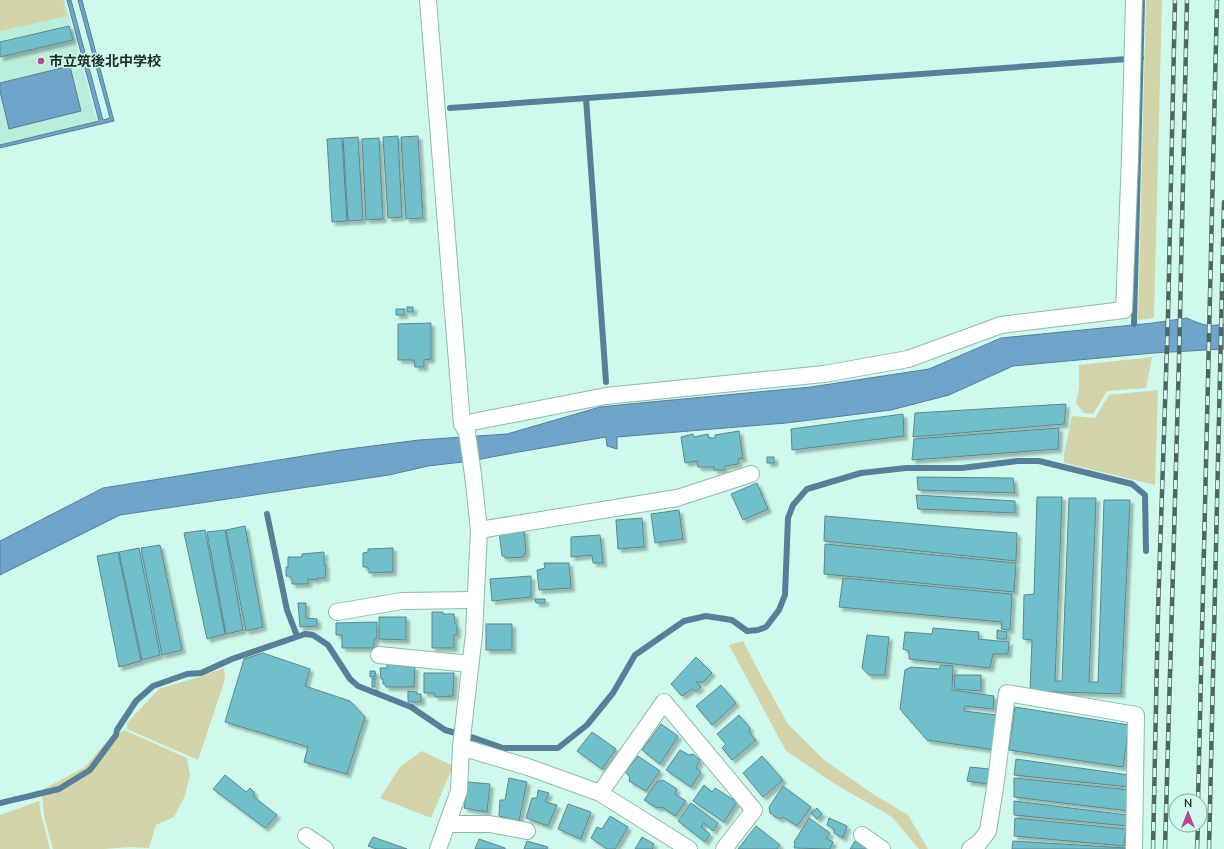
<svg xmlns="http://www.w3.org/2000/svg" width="1224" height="849" font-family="'Nunito Sans','Noto Sans JP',sans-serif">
<defs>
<filter id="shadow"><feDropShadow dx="3.5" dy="3.5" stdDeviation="1" flood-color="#0004"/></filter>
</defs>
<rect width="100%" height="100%" fill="#cff9ec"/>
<polygon fill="#bbeddd" points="0,0 65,0 97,122 0,145"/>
<g fill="#d4d4ab">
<polygon points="0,0 63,0 67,16 0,31"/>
<polygon points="1146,0 1162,0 1154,318 1138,320"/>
<polygon points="1152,357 1146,388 1107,391 1093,414 1084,413 1076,403 1079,388 1079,365"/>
<polygon points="1158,390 1155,485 1064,463 1064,454 1072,416 1095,418 1109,395"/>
<polygon points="743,641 759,672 788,724 824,760 873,794 908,815 928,849 919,849 892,817 835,784 786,751 729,645"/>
<polygon points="224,668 225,679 198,760 127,729 127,723 159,689 199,677"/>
<polygon points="124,730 187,758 190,775 185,796 174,817 156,825 149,848 129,847 104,849 53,849 44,816 42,790 85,767 106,742"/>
<polygon points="422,751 453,766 431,818 380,798 400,767"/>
<polygon points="39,801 41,814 50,849 0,849 0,815"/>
</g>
<g fill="#6fa4cb" stroke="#56809a">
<polygon points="67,0 71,0 103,120 110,118 78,0 82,0 114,121 0,148 0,145 99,121"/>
<polygon points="70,66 81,111 9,129 0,91 0,83"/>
<path d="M1187 318C1203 325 1206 327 1224 324V349L1154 353 1013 366 949 395 891 410 786 423 617 437V449L607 446 606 437 513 453 471 461 428 466 389 475 120 515 0 575V541L103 488 341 450 419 440 507 434 600 407 640 403 811 387 929 369 1001 338 1153 323Z"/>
</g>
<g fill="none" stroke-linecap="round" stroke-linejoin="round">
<g stroke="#56809a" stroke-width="6">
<polyline points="586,98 606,382"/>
<polyline points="450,108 1141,58"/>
<polyline points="1134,324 1142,0"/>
<polyline points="267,514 287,610 297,636"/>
<polyline points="0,803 59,789 90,770 116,735 117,730 136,701 153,686 187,674 201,673 232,659 305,634 313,635 328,645 350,679 358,686 411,707 445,730 477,739 503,748 558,748 587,725 613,693 635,655 684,621 706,616 732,620 747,631 758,630 766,627 779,610 785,595 788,518 793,505 807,489 861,473 906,468 962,468 1018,461 1039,461 1132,484 1145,495 1146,551"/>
</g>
</g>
<g fill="#70c0cc" stroke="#5d878e" filter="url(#shadow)">
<polygon points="69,26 73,40 0,57 0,42"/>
<polygon points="398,136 402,217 388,218 383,137"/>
<polygon points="418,136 423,218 406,219 401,137"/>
<polygon points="358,137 363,220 348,221 343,138"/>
<polygon points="342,138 347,221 332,222 327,139"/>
<polygon points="379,138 383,219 366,220 362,139"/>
<rect x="407" y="307" width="6" height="5"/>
<polygon points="396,309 405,309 404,315 396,315"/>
<polygon points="431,323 431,359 424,360 424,367 415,367 414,360 398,360 398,324"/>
<polygon points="1066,404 1064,424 913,437 915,413"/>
<polygon points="903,414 904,436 792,450 791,429"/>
<polygon points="1059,428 1058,449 912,460 914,439"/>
<polygon points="739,431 743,459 739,458 738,464 725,466 724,470 714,470 714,467 698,467 697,461 685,463 681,437 693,434 694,437 708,434 709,438 715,438 715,435"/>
<rect x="767" y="457" width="7" height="6"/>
<polygon points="917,477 1013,478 1015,493 918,490"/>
<polygon points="757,483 768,509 743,520 731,494"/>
<polygon points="916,495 1015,501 1015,513 918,509"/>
<polygon points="1037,497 1062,497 1055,681 1062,681 1069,498 1096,498 1089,682 1098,682 1104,500 1130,500 1121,694 1030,691 1032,640 1023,639 1024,595 1034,594"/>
<polygon points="679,510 683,539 655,543 651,514"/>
<polygon points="825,516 1017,533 1016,561 824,541"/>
<polygon points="642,518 644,547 618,549 616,520"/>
<polygon points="245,526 263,627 246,631 226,530"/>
<polygon points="205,530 225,634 207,639 184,533"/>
<polygon points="225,530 243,630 226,634 207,532"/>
<polygon points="524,530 526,553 524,554 524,557 505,558 505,556 502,556 499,532"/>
<polygon points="600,535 603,563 593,563 592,555 571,557 571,537"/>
<polygon points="825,544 1016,563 1014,592 824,574"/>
<polygon points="160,545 182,650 162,655 141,548"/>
<polygon points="139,548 160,655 142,660 119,552"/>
<polygon points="393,548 393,572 369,573 369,569 366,567 363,567 363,553 368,552 368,549"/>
<polygon points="118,552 141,661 119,667 97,556"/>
<polygon points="324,552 324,565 326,565 325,578 317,578 317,580 308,579 308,584 292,584 292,579 289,576 286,576 286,567 288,567 288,557 302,557 302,554"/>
<polygon points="544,563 569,563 571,588 539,590 537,570 545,568"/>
<polygon points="531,576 531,597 492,601 490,579"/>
<polygon points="843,578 1012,594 1010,630 1001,629 1002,622 839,607"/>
<polygon points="535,599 545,599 545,603 536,603"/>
<polygon points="298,603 306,603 306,618 317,619 317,626 300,627"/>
<polygon points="432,612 443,612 443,614 454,614 455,623 457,626 457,635 454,635 454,648 432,648"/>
<polygon points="379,617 406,617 406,640 379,639"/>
<polygon points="377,622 377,639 374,639 374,648 342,648 342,635 336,635 336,623"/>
<rect x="486" y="624" width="26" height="26"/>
<polygon points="933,628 979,632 978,639 1009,642 1008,654 993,654 990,668 909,659 909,651 903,649 905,632 932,634"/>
<polygon points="997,630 1007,632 1006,639 997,639"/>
<polygon points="867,635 889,637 885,675 869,675 862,668"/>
<polygon points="263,653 310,669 305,686 350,701 365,717 347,774 304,762 308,747 225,722 244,659"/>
<polygon points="696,657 712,673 703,682 696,682 701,687 696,691 692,689 682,696 671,684"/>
<polygon points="387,664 415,667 414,687 386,687 385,684 383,684 383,679 381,679 380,668 387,668"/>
<polygon points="941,665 953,666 952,690 994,696 993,709 965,706 964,711 997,715 995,750 927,740 900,709 905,670 911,667 939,669"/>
<polygon points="370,671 375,671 376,676 370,677"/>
<polygon points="424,673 454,673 453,696 435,697 435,695 434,693 424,693"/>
<polygon points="954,675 981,675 981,691 955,689"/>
<rect x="372" y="678" width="3" height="9"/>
<polygon points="721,685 736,703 712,725 696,706"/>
<polygon points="408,691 417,692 417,694 421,694 421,702 408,702"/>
<polygon points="1015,707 1129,725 1123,767 1009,750"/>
<polygon points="739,715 750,728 749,732 756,740 732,760 722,748 726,744 717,734"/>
<polygon points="661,724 678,736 660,764 642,750"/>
<polygon points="592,732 616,749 602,769 577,751"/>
<polygon points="680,750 689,755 693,754 700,760 696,768 701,772 691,787 666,770"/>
<polygon points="638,756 660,771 646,791 629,781 630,777 625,772"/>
<polygon points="762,756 783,780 763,797 743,773"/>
<polygon points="1016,759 1129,775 1129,787 1014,775"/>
<polygon points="970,767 989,769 987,784 967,781"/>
<polygon points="225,775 246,792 250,788 254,792 254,797 277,815 265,828 213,789"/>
<polygon points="509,778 527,782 519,821 499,816 500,800 505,800"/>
<polygon points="1014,778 1131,790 1129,811 1014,797"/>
<polygon points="663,780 677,789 675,794 686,801 675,816 662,807 657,808 644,800 657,782"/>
<polygon points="468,782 490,784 487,812 464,808"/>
<polygon points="704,785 712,792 715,788 737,802 724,822 693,801"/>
<polygon points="783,786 811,807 797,826 783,817 779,819 770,813 769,807"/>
<polygon points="538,790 549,793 545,802 557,805 548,826 526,818 532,798 537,798"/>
<polygon points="1014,801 1127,815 1127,826 1014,815"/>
<polygon points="691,803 718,823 713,831 704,823 701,827 710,834 705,842 678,821"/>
<polygon points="568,804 591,812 581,839 558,829"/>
<polygon points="817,808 822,814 817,819 811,813"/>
<polygon points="610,816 628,827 615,849 607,849 591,838 597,827 602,829"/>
<polygon points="809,818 830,833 826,838 833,842 830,849 794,848 795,844 794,842"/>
<polygon points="829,818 847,826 843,838 834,833 834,829 827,825"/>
<polygon points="1015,818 1126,829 1124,846 1014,836"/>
<polygon points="756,826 780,845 777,849 738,849"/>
<polygon points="373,837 407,849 377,849 368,846"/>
<polygon points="642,837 654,844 652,848 653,849 635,849"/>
<polygon points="479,839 505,848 505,849 475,849"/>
<polygon points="527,841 548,847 547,849 524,849"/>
<polygon points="855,841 868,849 850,849"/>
<polygon points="1013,841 1126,848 1126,849 1012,849"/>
</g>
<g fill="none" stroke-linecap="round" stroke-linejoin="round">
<g stroke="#90b9ac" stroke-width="18">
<g id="minor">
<polyline points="428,0 462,424 467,432 473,475 479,530 474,634 461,747 459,791 438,849"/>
<polyline points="462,424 606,396 824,374 908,359 1001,325 1124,310 1130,158 1134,0"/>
<polyline points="479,530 677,498 751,474"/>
<polyline points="337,612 402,601 475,600"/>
<polyline points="379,655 470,664"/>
<polyline points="461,747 528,767 600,793 689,849"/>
<polyline points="600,793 664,702 754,810 724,849"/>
<polyline points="447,824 490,824 527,831"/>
<polyline points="862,835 882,849"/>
<polyline points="306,836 325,849"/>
<polyline points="970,849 979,843 988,831 995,788 1007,693 1136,715 1134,849"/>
</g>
</g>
<use href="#minor" stroke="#fff" stroke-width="16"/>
<g stroke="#4f675f" stroke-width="4.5">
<g id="rail">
<polyline points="1198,801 1217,0"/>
<polyline points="1153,849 1158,611 1168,316 1175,0"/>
<polyline points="1165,849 1179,360 1187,0"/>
<polyline points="1197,849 1198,825"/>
<polyline points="1209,849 1224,202"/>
</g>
</g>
<use href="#rail" stroke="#cff9ec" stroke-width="3" stroke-dasharray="9" stroke-linecap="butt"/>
</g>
<circle fill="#bb4296" stroke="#cff9ec" stroke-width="1.5" cx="41" cy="61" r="4"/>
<g text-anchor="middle" stroke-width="3" stroke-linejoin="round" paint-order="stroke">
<g font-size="14" font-weight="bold" fill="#1b2c27" stroke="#cff9ec" text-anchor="start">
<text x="49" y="66">市立筑後北中学校</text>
</g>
</g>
<g transform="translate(1188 813)"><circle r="19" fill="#cff9ec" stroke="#87a79d"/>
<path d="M0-3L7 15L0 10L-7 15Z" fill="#bb4296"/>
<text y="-6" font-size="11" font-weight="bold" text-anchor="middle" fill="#1b2c27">N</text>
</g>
</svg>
